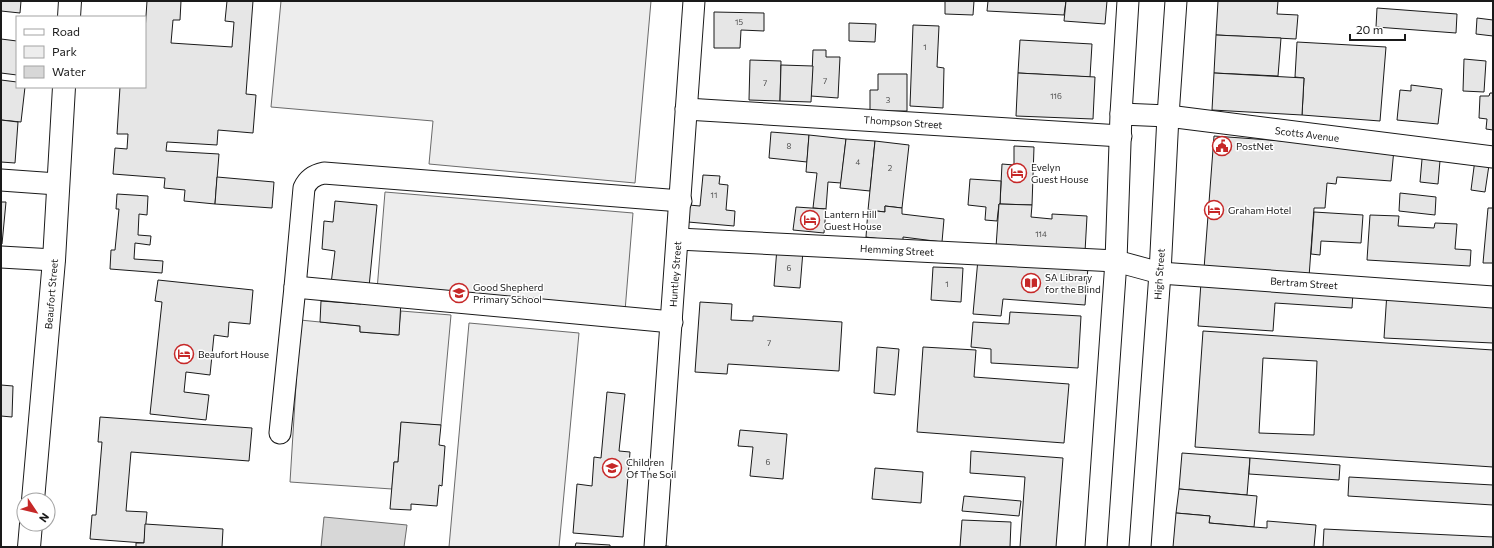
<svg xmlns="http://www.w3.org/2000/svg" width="1494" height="548" font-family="Commissioner,sans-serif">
<rect width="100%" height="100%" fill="#fff"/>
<g fill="#ededed" stroke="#6a6a6a">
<polygon points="281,1 651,1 635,183 429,164 433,121 271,107"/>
<polygon points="385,192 633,213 625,311 377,290"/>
<polygon points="401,311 451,315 441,425 401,423 398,462 394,462 392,489 290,482 300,320 360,326 360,332 398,335"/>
<polygon points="469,323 579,333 559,547 449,547"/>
</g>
<polygon fill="#d7d7d7" stroke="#6a6a6a" points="324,517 407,525 404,547 321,547"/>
<g fill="#e6e6e6" stroke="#1a1a1a" fill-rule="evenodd">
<polygon points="1,1 21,1 20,13 1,11"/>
<polygon points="147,1 181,1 180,20 173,20 171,43 232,47 234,22 225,21 227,1 253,1 246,94 256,95 253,133 218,130 217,145 167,142 166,151 219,154 215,204 184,201 185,190 164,188 165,178 113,174 115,148 127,149 128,134 117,134 120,87 145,87 145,31"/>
<polygon points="945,1 974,1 973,15 945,14"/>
<polygon points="988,1 1066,1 1064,15 987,11"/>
<polygon points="1066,1 1107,1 1105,24 1064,21"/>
<polygon points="1218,1 1278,1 1277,14 1298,15 1296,39 1216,35"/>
<polygon points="1377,8 1457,14 1456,33 1376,27"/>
<polygon points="714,12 764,13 764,31 741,30 740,48 714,48"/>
<polygon points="1477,18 1493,20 1493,36 1476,34"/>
<polygon points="849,23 876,24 875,42 849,41"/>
<polygon points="913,25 939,26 937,67 944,68 943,108 910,106"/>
<polygon points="1216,35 1281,38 1278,76 1214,73"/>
<polygon points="1,39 17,41 17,75 1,73"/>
<polygon points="1020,40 1092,44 1090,77 1018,73"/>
<polygon points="1297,42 1386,47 1380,121 1302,115 1304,78 1295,77"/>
<polygon points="813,50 826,50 826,57 840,57 838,98 811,96"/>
<polygon points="1464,59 1486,61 1484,92 1463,91"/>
<polygon points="750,60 781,61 780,101 749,100"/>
<polygon points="781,65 813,66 811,102 780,101"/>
<polygon points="1018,73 1095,77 1093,119 1016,116"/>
<polygon points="1214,73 1304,78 1302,115 1212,110"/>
<polygon points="878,74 907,74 907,111 870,111 870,90 878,90"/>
<polygon points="1,80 17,82 17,87 25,87 21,122 1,120"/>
<polygon points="1411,85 1442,89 1438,124 1397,120 1400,90 1411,91"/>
<polygon points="1490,93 1493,93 1493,130 1486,129 1487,119 1479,118 1480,96 1489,96"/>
<polygon points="1,120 18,122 15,163 1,162"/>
<polygon points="771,132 809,135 807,162 769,158"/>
<polygon points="809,135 846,139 841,183 828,182 826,209 813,208 817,173 806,172"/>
<polygon points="1214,136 1394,149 1391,181 1337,177 1336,184 1327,183 1325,208 1314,208 1309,277 1204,269"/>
<polygon points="846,139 875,141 870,191 840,188"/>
<polygon points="875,141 909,145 902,208 885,206 885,212 868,210"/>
<polygon points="1014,146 1034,147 1032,205 1000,204 1002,164 1014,165"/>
<polygon points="1423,148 1441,149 1438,184 1420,182"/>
<polygon points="1476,152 1489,165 1485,192 1471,190"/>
<polygon points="703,175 720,176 719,184 728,185 726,210 735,211 734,226 688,222 689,205 700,206"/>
<polygon points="217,177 274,182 272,208 215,204"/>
<polygon points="970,179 1001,181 1000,204 999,204 997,221 985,220 986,207 968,205"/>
<polygon points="1400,193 1436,197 1435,215 1399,211"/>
<polygon points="117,194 148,196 147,215 139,214 138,235 151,236 150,245 135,243 134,259 163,261 162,273 110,269 111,250 115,250 119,209 116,209"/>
<polygon points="335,201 377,205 369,287 331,284 335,251 322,249 324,221 333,222"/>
<polygon points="1,202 6,202 2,244 1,243"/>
<polygon points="999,204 1032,205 1031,217 1052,219 1052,214 1087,216 1085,252 996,247"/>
<polygon points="885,206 902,208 902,214 944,219 942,242 903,237 903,242 866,237 868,210 885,212"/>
<polygon points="796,207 826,209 824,233 793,230"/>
<polygon points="1488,208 1493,208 1493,263 1483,263"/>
<polygon points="1314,212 1363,215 1361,243 1321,241 1320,255 1311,254"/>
<polygon points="1370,215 1399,216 1398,226 1434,228 1435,223 1457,224 1455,249 1471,250 1470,266 1367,260"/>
<polygon points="777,248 803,251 800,288 774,286"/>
<polygon points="978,259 1088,267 1085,305 1003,299 1001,316 973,314"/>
<polygon points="933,267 963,268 961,302 931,300"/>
<polygon points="158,280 253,290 250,324 229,322 228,337 214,335 210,375 186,372 184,392 209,395 206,420 150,414 162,302 155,301"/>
<polygon points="1201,282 1353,292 1352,308 1275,303 1273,331 1198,326"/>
<polygon points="1387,292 1493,297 1493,343 1384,338"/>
<polygon points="362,298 401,301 399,335 360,332 360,326 320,322 321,301 361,304"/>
<polygon points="700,302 732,304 731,320 753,321 753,316 842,322 839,371 728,364 727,374 695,372"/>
<polygon points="1010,312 1081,316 1078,368 991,363 991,349 971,347 973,322 1009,324"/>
<path d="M1203 331 1493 350V467L1195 447ZM1263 358 1317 361 1314 435 1259 433Z"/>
<polygon points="877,347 899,349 895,395 874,393"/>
<polygon points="923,347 976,350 974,377 1069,384 1064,443 917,432"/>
<polygon points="1,385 13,386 12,417 1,416"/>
<polygon points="607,392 625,394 619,451 630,452 623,537 573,533 577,484 592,486 594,457 601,458"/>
<polygon points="100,417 252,428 249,461 131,452 126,511 147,512 144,543 90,539 92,515 96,515 102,442 98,442"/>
<polygon points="401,422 441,425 439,445 445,446 442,486 439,485 437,506 411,504 411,510 390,509 394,462 398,462"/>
<polygon points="740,430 787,434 783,479 750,476 753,447 738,446"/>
<polygon points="971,451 1063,458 1056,547 1020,547 1025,477 970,473"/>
<polygon points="1182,453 1250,458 1247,495 1179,489"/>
<polygon points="1250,458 1340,465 1339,480 1249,474"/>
<polygon points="875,468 923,472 921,503 872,499"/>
<polygon points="1349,477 1493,485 1493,505 1348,496"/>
<polygon points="1179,489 1257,496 1254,527 1209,523 1210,516 1176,513"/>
<polygon points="964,496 1021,501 1019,516 962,511"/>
<polygon points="1176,513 1210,516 1209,523 1254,527 1267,528 1267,521 1316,525 1314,547 1173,547"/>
<polygon points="962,520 1011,522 1010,547 960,547"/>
<polygon points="145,524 223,529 222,547 136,547 136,543 144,543"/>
<polygon points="1324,529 1493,537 1493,547 1323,547"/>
<polygon points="576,543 610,545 610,547 575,547"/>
</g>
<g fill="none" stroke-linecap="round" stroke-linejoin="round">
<g stroke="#1a1a1a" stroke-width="23">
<g id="minor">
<polyline points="686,109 1121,136"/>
<polyline points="1121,114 1168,116 1493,157"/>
<polyline points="1,180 57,184"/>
<polyline points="678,239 1116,261 1160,273 1493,297"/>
<polyline points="1,257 54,260"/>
<polyline points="295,287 672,322"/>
<path d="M280 433 295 287 304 188C308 179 314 175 324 173L681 201"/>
<polyline points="655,547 694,1"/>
<polyline points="1096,547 1116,261 1121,114 1128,1"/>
<polyline points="1140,547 1160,273 1168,116 1176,1"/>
</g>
</g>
<g stroke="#1a1a1a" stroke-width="24">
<g id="major">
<polyline points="69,17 70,1"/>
<polyline points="33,500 54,260 64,87"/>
<polyline points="29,547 31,524"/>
</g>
</g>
<use href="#minor" stroke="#fff" stroke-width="21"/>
<use href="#major" stroke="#fff" stroke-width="22"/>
<polyline stroke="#1a1a1a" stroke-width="1" stroke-dasharray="5 2" stroke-linecap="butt" points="665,547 665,546 677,547"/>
</g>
<defs>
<g id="civic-ring" transform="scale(1)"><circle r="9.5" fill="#fff" stroke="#c62828" stroke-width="1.5"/><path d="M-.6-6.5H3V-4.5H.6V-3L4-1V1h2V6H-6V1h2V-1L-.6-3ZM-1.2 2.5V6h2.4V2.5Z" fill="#c62828"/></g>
<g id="hotel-ring" transform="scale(1)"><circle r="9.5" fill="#fff" stroke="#c62828" stroke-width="1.5"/><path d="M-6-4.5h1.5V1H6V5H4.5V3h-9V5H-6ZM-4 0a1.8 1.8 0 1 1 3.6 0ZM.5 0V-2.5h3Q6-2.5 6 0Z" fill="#c62828"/></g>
<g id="library-ring" transform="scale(1)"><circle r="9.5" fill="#fff" stroke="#c62828" stroke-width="1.5"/><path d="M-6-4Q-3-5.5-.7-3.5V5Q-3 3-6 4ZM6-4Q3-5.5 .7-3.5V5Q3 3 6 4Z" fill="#c62828"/></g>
<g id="school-ring" transform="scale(1)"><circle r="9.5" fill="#fff" stroke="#c62828" stroke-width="1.5"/><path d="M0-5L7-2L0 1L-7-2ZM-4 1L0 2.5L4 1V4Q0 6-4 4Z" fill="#c62828"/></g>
</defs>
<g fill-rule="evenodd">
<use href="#civic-ring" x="1222" y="146"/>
<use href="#hotel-ring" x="1017" y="173"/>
<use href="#hotel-ring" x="1214" y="210"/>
<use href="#hotel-ring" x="810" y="220"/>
<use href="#library-ring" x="1031" y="283"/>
<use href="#school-ring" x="459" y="293"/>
<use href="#hotel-ring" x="184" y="354"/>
<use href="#school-ring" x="612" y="468"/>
</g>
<g text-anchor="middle" stroke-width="3" stroke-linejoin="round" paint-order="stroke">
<g font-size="8" fill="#4d4d4d">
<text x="739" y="25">15</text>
<text x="925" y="50">1</text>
<text x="825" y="84">7</text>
<text x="765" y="86">7</text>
<text x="1056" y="99">116</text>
<text x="888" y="103">3</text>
<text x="789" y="149">8</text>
<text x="858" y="165">4</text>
<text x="890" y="171">2</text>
<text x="714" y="198">11</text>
<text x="1041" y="237">114</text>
<text x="789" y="271">6</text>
<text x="947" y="287">1</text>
<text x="769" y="346">7</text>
<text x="768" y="465">6</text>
</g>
<g font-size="10" fill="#1a1a1a" stroke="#fff">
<text transform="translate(903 122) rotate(4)" y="4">Thompson Street</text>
<text transform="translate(1307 134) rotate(7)" y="4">Scotts Avenue</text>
<text transform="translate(897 250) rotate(3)" y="4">Hemming Street</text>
<text transform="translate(675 274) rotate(-86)" y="4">Huntley Street</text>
<text transform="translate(1159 274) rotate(-86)" y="4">High Street</text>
<text transform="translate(1304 283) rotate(4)" y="4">Bertram Street</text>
<text transform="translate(51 294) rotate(-85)" y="4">Beaufort Street</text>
</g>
<g font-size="10" fill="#1a1a1a" stroke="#fff" text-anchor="start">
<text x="1236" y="150">PostNet</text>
<text x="1031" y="171">Evelyn<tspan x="1031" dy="12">Guest House</tspan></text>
<text x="1228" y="214">Graham Hotel</text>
<text x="824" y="218">Lantern Hill<tspan x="824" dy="12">Guest House</tspan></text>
<text x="1045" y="281">SA Library<tspan x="1045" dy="12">for the Blind</tspan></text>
<text x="473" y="291">Good Shepherd<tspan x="473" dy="12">Primary School</tspan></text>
<text x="198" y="358">Beaufort House</text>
<text x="626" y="466">Children<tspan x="626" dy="12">Of The Soil</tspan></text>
</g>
</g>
<rect width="1494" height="548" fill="none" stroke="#1a1a1a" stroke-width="4"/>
<rect x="16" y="16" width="130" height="72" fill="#ffffff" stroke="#a3a3a3"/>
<rect x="24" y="29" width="20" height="6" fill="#ffffff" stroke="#a3a3a3"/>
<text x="52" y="36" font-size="12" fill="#1a1a1a">Road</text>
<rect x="24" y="46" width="20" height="12" fill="#ededed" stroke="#a3a3a3"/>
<text x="52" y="56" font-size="12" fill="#1a1a1a">Park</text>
<rect x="24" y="66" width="20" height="12" fill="#d7d7d7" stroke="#a3a3a3"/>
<text x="52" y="76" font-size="12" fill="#1a1a1a">Water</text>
<g transform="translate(36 512) rotate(125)"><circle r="19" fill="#ffffff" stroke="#a3a3a3"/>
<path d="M0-3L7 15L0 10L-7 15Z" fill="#c62828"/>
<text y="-6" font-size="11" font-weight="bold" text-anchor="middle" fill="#1a1a1a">N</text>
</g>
<path d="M1350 34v6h55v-6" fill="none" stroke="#1a1a1a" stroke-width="2"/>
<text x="1356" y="34" font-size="12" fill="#1a1a1a" stroke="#ffffff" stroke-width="3" paint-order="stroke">20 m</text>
</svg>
